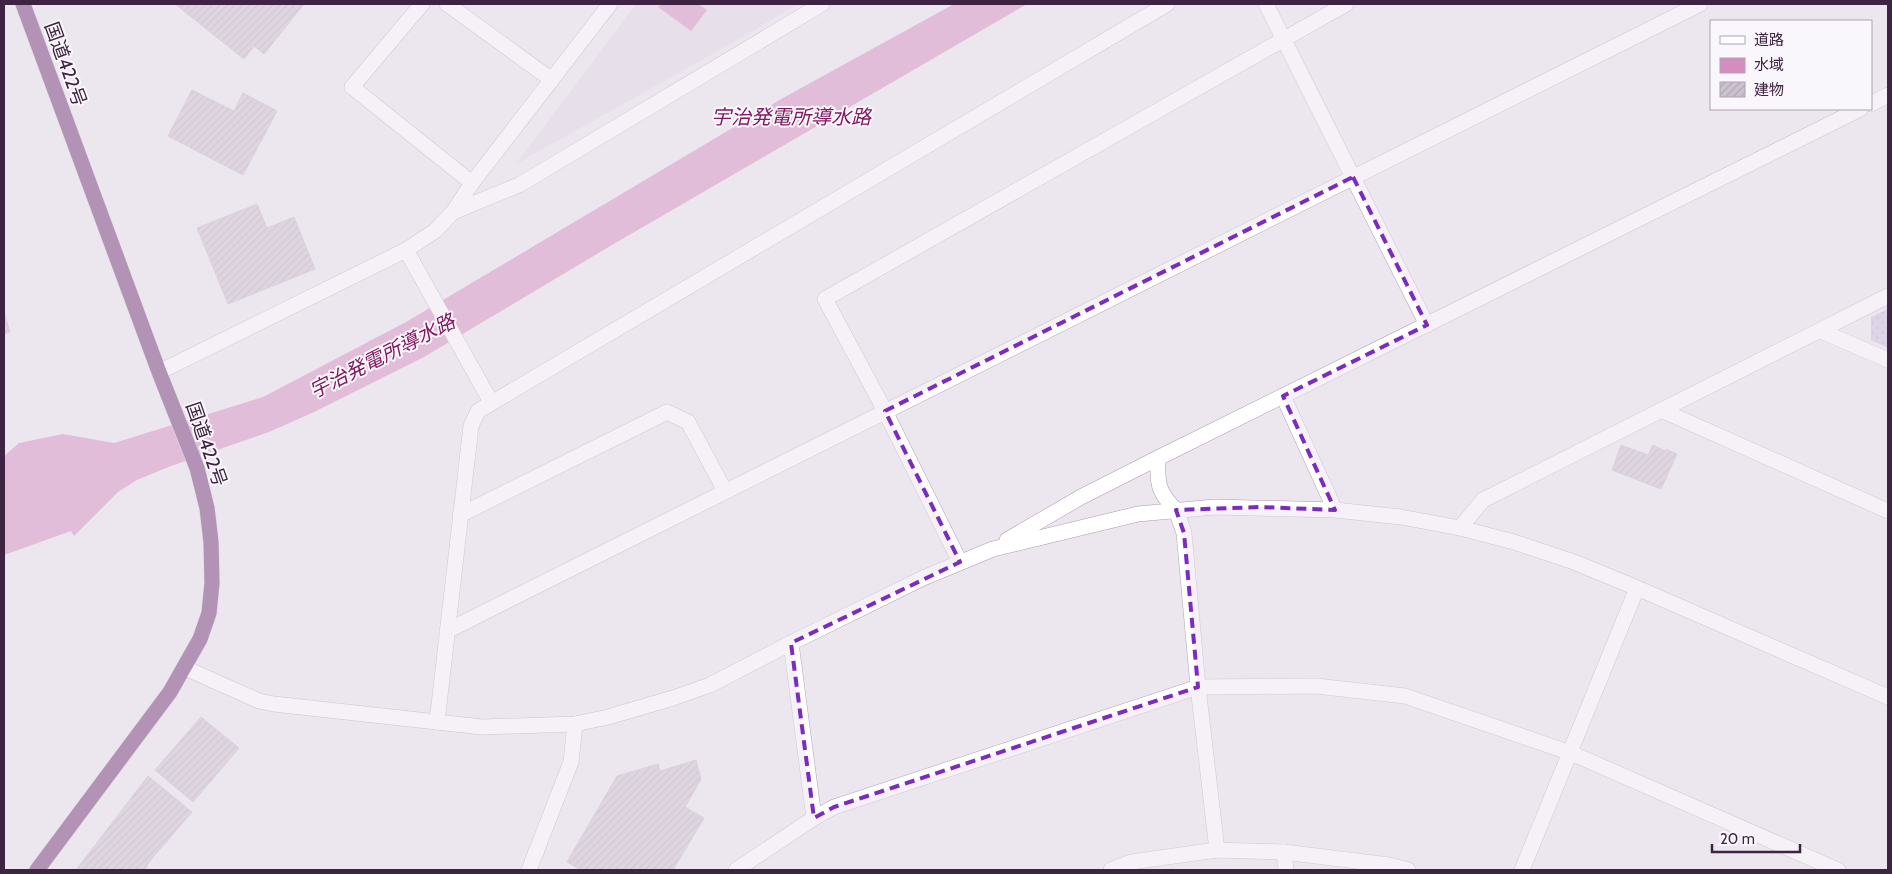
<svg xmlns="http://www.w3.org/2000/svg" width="1892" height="874" font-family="Cabin,'Noto Sans JP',sans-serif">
<defs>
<pattern id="park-dots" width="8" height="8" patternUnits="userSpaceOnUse" patternTransform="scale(1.25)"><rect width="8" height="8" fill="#ccbee1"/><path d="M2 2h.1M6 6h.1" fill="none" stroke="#b0a3c2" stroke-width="1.8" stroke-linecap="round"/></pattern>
<pattern id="building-hatch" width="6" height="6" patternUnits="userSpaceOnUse" patternTransform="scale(1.25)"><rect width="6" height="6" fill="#ccc2d0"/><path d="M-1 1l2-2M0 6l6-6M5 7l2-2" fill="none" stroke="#b0a6b4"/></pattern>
</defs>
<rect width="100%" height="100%" fill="#ece6ef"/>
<polygon fill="#e0d7e3" points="636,4 798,4 748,34 516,164"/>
<polygon fill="url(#park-dots)" points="1888,309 1888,348 1871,340 1871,317"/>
<g fill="#d58cbf">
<polygon points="661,4 698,4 707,10 691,31 658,7"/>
<polygon points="954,4 1027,4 612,245 424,357 312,413 269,432 171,466 137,480 118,492 74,536 71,531 4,555 4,456 19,443 63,434 114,443 263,397 406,322 783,98"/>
</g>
<g fill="url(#building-hatch)" stroke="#c4b7c9">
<polygon points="175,4 304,4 264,54 254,46 244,59"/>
<polygon points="192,90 234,111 243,93 277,111 243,175 168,136"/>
<polygon points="257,204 267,228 294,217 315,269 228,304 197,228"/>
<polygon points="4,312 10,332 4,334"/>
<polygon points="1621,445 1648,455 1653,445 1665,451 1666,449 1677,454 1661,489 1612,470"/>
<polygon points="201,717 239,748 193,802 155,770"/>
<polygon points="696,760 701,779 685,807 704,818 673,870 581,870 567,862 617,776 658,764 660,771"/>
<polygon points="148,776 192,812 149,862 145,870 76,870"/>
</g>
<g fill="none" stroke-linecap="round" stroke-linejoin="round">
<g stroke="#b1a4b4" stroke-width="16">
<g id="street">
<polyline points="422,4 352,87 472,183"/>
<polyline points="447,4 552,80"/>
<polyline points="1266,4 1427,325"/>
<polyline points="453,212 519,185 822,4"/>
<polyline points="406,250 491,402"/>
<polyline points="1821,331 1888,360"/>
<polyline points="159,372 406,250 435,231 453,212 472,183 610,4"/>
<polyline points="1283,396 1335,510"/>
<polyline points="1661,410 1888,511"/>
<polyline points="1176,510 1184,533 1198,687 1217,850"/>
<polyline points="460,515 667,412 688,422 725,491"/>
<polyline points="1460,528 1483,500 1888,296"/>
<polyline points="960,562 885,411 825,299 1346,4"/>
<polyline points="447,631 1700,4"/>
<polyline points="791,643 814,818"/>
<polyline points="437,722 471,426 478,411 1167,4"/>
<polyline points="1284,852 1286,870"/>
<polyline points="529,870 571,762 575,724"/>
<polyline points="736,870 814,818 834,807 1198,687 1316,686 1405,696 1571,753 1838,870"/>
<polyline points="1111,870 1131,862 1217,850 1284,852 1389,865 1408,870"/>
<polyline points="1522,870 1637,588"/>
</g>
</g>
<g stroke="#ae9ab3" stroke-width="16">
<g id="secondary">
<polyline points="1871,104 1888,95"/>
<path d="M1158 458C1157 484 1158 492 1176 510"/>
<polyline points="1007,540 1081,497 1158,458 1860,109"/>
<polyline points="185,668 259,701 274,704 482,727 575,724 608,717 673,698 710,685 791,643 923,578 993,549 1138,514 1215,507 1335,510 1401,517 1460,528 1514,542 1574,562 1637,588 1888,697"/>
</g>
</g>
<g stroke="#c9c1ca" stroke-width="16">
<polyline id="highway" points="23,4 159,372 197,468 207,508 211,542 212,583 209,613 200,639 170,692 37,870"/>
</g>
<use href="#street" stroke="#fff" stroke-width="15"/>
<use href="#secondary" stroke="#fff" stroke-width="15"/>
<use href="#highway" stroke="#6c2e70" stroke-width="15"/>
</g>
<path d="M0 0H1892V874H0ZM1353 177 1427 325 1283 396 1335 510 1261 507 1176 510 1184 533 1198 687 834 807 814 818 791 643 960 562 885 411Z" fill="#ece6ef" fill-opacity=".55" fill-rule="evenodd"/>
<path fill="none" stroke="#7b2cbf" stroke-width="4" stroke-dasharray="10 6" stroke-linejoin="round" d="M1353 177 1427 325 1283 396 1335 510 1261 507 1176 510 1184 533 1198 687 834 807 814 818 791 643 960 562 885 411Z"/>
<g text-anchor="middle" stroke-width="4" stroke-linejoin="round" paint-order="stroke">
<g font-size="19" fill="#3f2342" stroke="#f9f7fb">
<text transform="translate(66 64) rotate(70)" y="7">国道422号</text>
<text transform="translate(207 444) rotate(71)" y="7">国道422号</text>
</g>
<g font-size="20" font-style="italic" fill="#821a61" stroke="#f9f7fb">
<text x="791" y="124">宇治発電所導水路</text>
<text transform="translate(382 356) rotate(-27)" y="7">宇治発電所導水路</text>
</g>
</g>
<rect width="1892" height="874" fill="none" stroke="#3f2342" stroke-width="10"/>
<rect x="1710" y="20" width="162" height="90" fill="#f9f7fb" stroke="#afa2b1"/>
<rect x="1720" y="36" width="25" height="8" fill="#ffffff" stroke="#afa2b1"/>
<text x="1754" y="45" font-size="15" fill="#3f2342">道路</text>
<rect x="1720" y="58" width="25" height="15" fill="#d58cbf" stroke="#afa2b1"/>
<text x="1754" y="70" font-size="15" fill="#3f2342">水域</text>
<rect x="1720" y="82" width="25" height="15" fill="url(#building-hatch)" stroke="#afa2b1"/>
<text x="1754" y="95" font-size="15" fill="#3f2342">建物</text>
<path d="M1712 844v8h88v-8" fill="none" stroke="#3f2342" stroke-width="2.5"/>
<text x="1720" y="844" font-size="15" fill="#3f2342" stroke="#f9f7fb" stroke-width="4" paint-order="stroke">20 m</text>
</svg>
